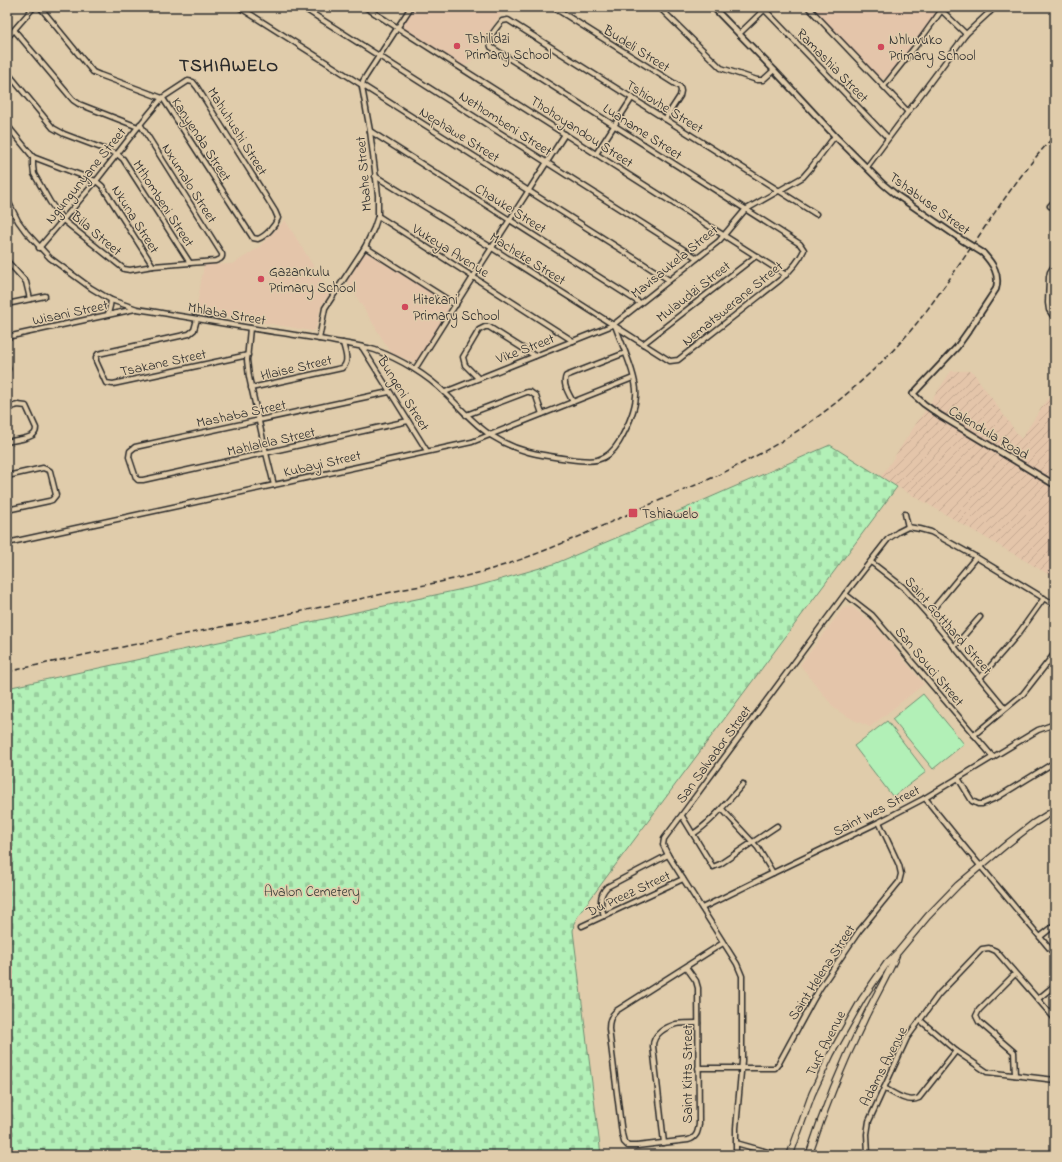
<svg xmlns="http://www.w3.org/2000/svg" width="1062" height="1162" font-family="'Indie Flower',sans-serif">
<defs>
<pattern id="industrial-furrows" width="10" height="10" patternUnits="userSpaceOnUse"><rect width="10" height="10" fill="#e4c5aa"/><path d="M-1 1l2-2M0 10L10 0M9 11l2-2" fill="none" stroke="#c4a992"/></pattern>
<pattern id="cemetery-stones" width="16" height="16" patternUnits="userSpaceOnUse"><rect width="16" height="16" fill="#b2f0b7"/><path d="M2 7V4a2 2 0 0 1 4 0v3zM10 15v-3a2 2 0 0 1 4 0v3z" fill="#99ce9e"/></pattern>
</defs>
<rect width="100%" height="100%" fill="#e0ccab"/>
<filter id="ink" filterUnits="userSpaceOnUse"><feTurbulence type="fractalNoise" baseFrequency=".025" numOctaves="2"/><feDisplacementMap in="SourceGraphic" scale="8" xChannelSelector="R" yChannelSelector="G"/><feConvolveMatrix kernelMatrix="1 2 1 2 8 2 1 2 1" color-interpolation-filters="sRGB"/></filter>
<g filter="url(#ink)">
<g fill="#e4c5aa">
<polygon points="415,7 505,7 470,63 464,66 406,29 403,25"/>
<polygon points="812,7 933,7 934,8 935,15 887,78 881,79"/>
<polygon points="285,220 330,293 321,306 316,329 312,331 196,311 204,265 233,264 257,249"/>
<polygon points="367,253 447,303 448,312 418,360 413,362 391,353 347,281 364,254"/>
<polygon points="852,607 873,623 924,684 870,727 854,720 835,709 800,665 843,608"/>
</g>
<polygon fill="url(#industrial-furrows)" points="951,371 972,371 1021,439 1054,389 1055,390 1055,578 881,477"/>
<polygon fill="url(#cemetery-stones)" stroke="#6e8e71" points="830,445 897,487 579,914 574,923 573,931 601,1155 7,1155 7,688 481,585 554,564 654,522"/>
<g fill="#b2f0b7" stroke="#6e8e71">
<polygon points="923,694 964,744 933,769 892,719"/>
<polygon points="887,721 926,772 893,797 854,746"/>
</g>
<g fill="none" stroke-linecap="round" stroke-linejoin="round">
<g stroke="#2b2b2b" stroke-width="7">
<g id="minor">
<polyline points="239,7 669,280"/>
<polyline points="302,7 697,258"/>
<polyline points="365,7 786,275"/>
<polyline points="553,7 680,87 681,91 680,96 665,119"/>
<polyline points="659,7 721,68 757,80 763,80 774,70"/>
<polyline points="762,7 888,138"/>
<polyline points="808,7 908,112"/>
<polyline points="938,7 966,34"/>
<polyline points="985,7 990,12"/>
<polyline points="15,31 73,100 79,104 138,127"/>
<polyline points="739,34 767,7"/>
<polyline points="7,38 34,7"/>
<polyline points="7,72 53,128 64,134 117,154 123,159 190,263"/>
<polyline points="884,86 915,47 941,11"/>
<path d="M7 125 33 157V166L34 174 50 202 63 220 124 269 130 270 153 266 215 261C219 260 223 259 222 254L140 124"/>
<polyline points="370,131 640,303"/>
<polyline points="596,154 632,98"/>
<polyline points="33,157 96,181 102,186 153,266"/>
<polyline points="867,167 966,34 995,7"/>
<path d="M375 176 492 248 670 361 678 360 780 280C790 271 799 262 804 250L800 244 491 47C487 37 496 29 502 21L508 20 816 214"/>
<path d="M7 199 18 221 26 232 50 258 91 288 111 300 137 309C183 316 229 325 275 332 296 335 316 338 336 342 349 344 362 346 375 350 400 359 427 375 446 394 461 408 474 425 492 436 517 452 539 455 569 459 591 462 606 464 619 442 627 428 635 412 636 396 638 379 622 345 616 328"/>
<polyline points="1050,206 1055,201"/>
<polyline points="378,216 573,341"/>
<polyline points="365,247 456,305"/>
<path d="M39 248 96 181 138 127 162 98 188 81 193 82 197 87 275 211 278 218C275 226 266 236 258 239L253 238 164 100 162 98 100 75 93 72 40 7"/>
<polyline points="7,261 26,282 30,299"/>
<polyline points="1055,264 1050,272 1049,277 1048,303 1049,310 1055,319"/>
<polyline points="7,304 45,296"/>
<polyline points="108,314 110,306 111,300"/>
<polyline points="197,319 194,330 189,334 98,354 96,357 96,361 106,383 113,384 248,355"/>
<polyline points="250,328 247,360 249,377 266,453 274,485"/>
<polyline points="7,337 135,309"/>
<polyline points="319,339 325,308 365,247 374,228 378,216 378,195 370,131 362,87 363,81 366,76 411,7"/>
<polyline points="643,344 756,256"/>
<polyline points="362,347 427,451"/>
<polyline points="7,365 8,369 7,371"/>
<polyline points="415,369 473,277 565,134"/>
<polyline points="478,378 465,365 463,357 479,330 485,327 489,327 535,356"/>
<path d="M251 388 342 368C350 362 345 352 343 343"/>
<polyline points="389,392 135,447 130,451 129,457 136,478 138,480 143,480 408,421"/>
<polyline points="445,392 613,325 719,241 745,210 803,177 810,169 835,136"/>
<path d="M573 402C569 394 562 384 566 376L625 353"/>
<path d="M7 408 18 405 26 406 36 428C36 431 36 432 34 434 30 439 13 440 7 442"/>
<polyline points="466,415 527,392 530,392 536,396 542,414"/>
<polyline points="7,476 43,468 48,470 50,471 56,495 52,500 49,501 7,510"/>
<polyline points="905,514 908,527"/>
<polyline points="7,543 472,442 633,378"/>
<polyline points="871,562 903,587 928,615 1005,708"/>
<polyline points="845,594 872,615 878,622 993,757"/>
<polyline points="928,615 976,557"/>
<polyline points="954,647 980,617"/>
<polyline points="980,678 1019,633 1044,598"/>
<polyline points="974,735 1023,694 1055,653"/>
<polyline points="958,778 972,801 978,804 982,804 998,797 1055,762"/>
<polyline points="925,798 967,850 1055,955"/>
<polyline points="722,809 758,848 773,873"/>
<polyline points="682,816 713,867 720,864 777,826"/>
<path d="M693 834C713 821 727 802 743 784"/>
<polyline points="702,908 773,873 879,822 925,798 1038,730 1055,724"/>
<path d="M604 916C601 905 598 896 607 887L668 855"/>
<polyline points="582,926 683,879"/>
<polyline points="1040,937 1055,925"/>
<path d="M686 967 696 981 698 988 699 1124C698 1131 697 1138 688 1140L637 1146H628L624 1142 622 1134 609 1029C609 1022 610 1017 616 1011L723 943"/>
<polyline points="1015,974 979,1010 976,1016 979,1022 1014,1052 1015,1075"/>
<polyline points="1038,999 1055,985"/>
<polyline points="920,1020 956,1051 987,1072 1055,1080"/>
<polyline points="698,1068 775,1068 779,1063 812,1002 820,988 859,931 899,882 901,874 899,865 879,822"/>
<path d="M884 1088C894 1093 908 1104 919 1098L956 1051"/>
<path d="M664 1143 653 1046C653 1034 666 1027 676 1024 683 1023 691 1023 698 1023"/>
<polyline points="736,1143 778,1155"/>
<polyline points="736,1155 736,1128 742,1061 742,976 737,964 668,855 663,845 664,839 845,594 888,539 898,532 908,527 920,529 931,532 976,557 1055,605"/>
<polyline points="868,1155 867,1134 869,1121 907,1038 939,994 982,949 989,948 996,951 1055,1019"/>
</g>
</g>
<g stroke="#2b2b2b" stroke-width="8">
<g id="tertiary">
<polyline points="713,7 774,70 835,136 883,184 895,194 962,240"/>
<path d="M983 253C993 264 1000 274 996 289L969 330 957 347 913 394 924 404 941 416 1055 485"/>
</g>
</g>
<g stroke="#2b2b2b" stroke-width="8">
<g id="secondary">
<polyline points="790,1155 812,1094 831,1054 862,999 887,963 898,952 928,916 958,885 1007,844 1034,823 1055,810"/>
<path d="M809 1155C824 1109 842 1065 863 1022 873 1000 886 979 896 956"/>
</g>
</g>
<use href="#minor" stroke="#e0ccab" stroke-width="4"/>
<use href="#tertiary" stroke="#e0ccab" stroke-width="4.5"/>
<use href="#secondary" stroke="#e0ccab" stroke-width="5.5"/>
<path stroke="#2b2b2b" stroke-width="1.5" stroke-dasharray="6 3" stroke-linecap="butt" d="M7 672C95 652 184 634 273 617 317 608 361 599 405 589 436 583 466 577 495 568 548 552 599 527 649 505 683 490 718 477 750 459 794 436 834 407 870 373 894 351 916 326 935 299 975 245 1009 185 1055 135"/>
<g stroke="#2b2b2b" stroke-width="8" stroke-linecap="butt">
<polyline id="tertiary-bridge" points="962,240 983,253"/>
</g>
<use href="#tertiary-bridge" stroke="#e0ccab" stroke-width="4.5"/>
</g>
</g>
<g fill="#d1495b" stroke="#e0ccab" stroke-width="1.5">
<circle cx="457" cy="46" r="4"/>
<circle cx="881" cy="47" r="4"/>
<circle cx="261" cy="279" r="4"/>
<circle cx="405" cy="307" r="4"/>
<rect x="628" y="508" width="10" height="10" rx="2"/>
</g>
<g text-anchor="middle" stroke-width="3" stroke-linejoin="round" paint-order="stroke">
<g font-size="14" fill="#2b2b2b" stroke="#e0ccab" text-anchor="start">
<text x="465" y="43">Tshilidzi<tspan x="465" dy="16">Primary School</tspan></text>
<text x="889" y="44">Nhluvuko<tspan x="889" dy="16">Primary School</tspan></text>
<text x="269" y="276">Gazankulu<tspan x="269" dy="16">Primary School</tspan></text>
<text x="413" y="304">Hitekani<tspan x="413" dy="16">Primary School</tspan></text>
<text x="642" y="518">Tshiawelo</text>
</g>
<g font-size="14" fill="#2b2b2b" stroke="#e0ccab">
<text transform="translate(637 48) rotate(32)" y="5">Budeli Street</text>
<text transform="translate(833 65) rotate(46)" y="5">Ramashia Street</text>
<text transform="translate(665 106) rotate(32)" y="5">Tshiovhe Street</text>
<text transform="translate(506 123) rotate(33)" y="5">Nethombeni Street</text>
<text transform="translate(238 131) rotate(58)" y="5">Mahuhushi Street</text>
<text transform="translate(582 131) rotate(33)" y="5">Thohoyandou Street</text>
<text transform="translate(643 131) rotate(33)" y="5">Luaname Street</text>
<text transform="translate(460 134) rotate(32)" y="5">Nephawe Street</text>
<text transform="translate(202 139) rotate(57)" y="5">Kanyenda Street</text>
<text transform="translate(363 174) rotate(-95)" y="5">Mbahe Street</text>
<text transform="translate(85 175) rotate(-51)" y="5">Ngungunyane Street</text>
<text transform="translate(190 183) rotate(58)" y="5">Nxumalo Street</text>
<text transform="translate(164 203) rotate(57)" y="5">Mthombeni Street</text>
<text transform="translate(930 203) rotate(36)" y="5">Tshabuse Street</text>
<text transform="translate(511 208) rotate(32)" y="5">Chauke Street</text>
<text transform="translate(136 219) rotate(58)" y="5">Nkuna Street</text>
<text transform="translate(97 233) rotate(40)" y="5">Bila Street</text>
<text transform="translate(451 250) rotate(32)" y="5">Vukeya Avenue</text>
<text transform="translate(528 258) rotate(32)" y="5">Macheke Street</text>
<text transform="translate(674 261) rotate(-39)" y="5">Mavisaukela Street</text>
<text transform="translate(693 291) rotate(-38)" y="5">Mulaudzi Street</text>
<text transform="translate(732 303) rotate(-39)" y="5">Nematswerane Street</text>
<text transform="translate(70 312) rotate(-12)" y="5">Wisani Street</text>
<text transform="translate(227 313) rotate(10)" y="5">Mhlaba Street</text>
<text transform="translate(525 348) rotate(-21)" y="5">Vike Street</text>
<text transform="translate(163 362) rotate(-12)" y="5">Tsakane Street</text>
<text transform="translate(296 367) rotate(-13)" y="5">Hlaise Street</text>
<text transform="translate(404 393) rotate(58)" y="5">Bungeni Street</text>
<text transform="translate(241 413) rotate(-12)" y="5">Mashaba Street</text>
<text transform="translate(989 432) rotate(31)" y="5">Calendula Road</text>
<text transform="translate(271 441) rotate(-13)" y="5">Mahlalela Street</text>
<text transform="translate(322 463) rotate(-13)" y="5">Kubayi Street</text>
<text transform="translate(949 625) rotate(49)" y="5">Saint Gotthard Street</text>
<text transform="translate(930 666) rotate(50)" y="5">San Souci Street</text>
<text transform="translate(713 754) rotate(-54)" y="5">San Salvador Street</text>
<text transform="translate(876 810) rotate(-27)" y="5">Saint Ives Street</text>
<text transform="translate(628 893) rotate(-25)" y="5">Du Preez Street</text>
<text transform="translate(821 972) rotate(-57)" y="5">Saint Helena Street</text>
<text transform="translate(825 1043) rotate(-63)" y="5">Turf Avenue</text>
<text transform="translate(883 1066) rotate(-63)" y="5">Adams Avenue</text>
<text transform="translate(687 1074) rotate(-90)" y="5">Saint Kitts Street</text>
</g>
<g font-size="14" fill="#383f39" stroke="#e0ccab">
<text x="312" y="896">Avalon Cemetery</text>
</g>
<g font-size="18" font-weight="bold" letter-spacing="1" fill="#2b2b2b" stroke="#e0ccab">
<text x="229" y="71">TSHIAWELO</text>
</g>
</g>
<rect width="1062" height="1162" fill="none" stroke="#e0ccab" stroke-width="24"/>
<rect x="12" y="12" width="1038" height="1138" fill="none" stroke="#2b2b2b" stroke-width="1.5" filter="url(#ink)"/>
</svg>
